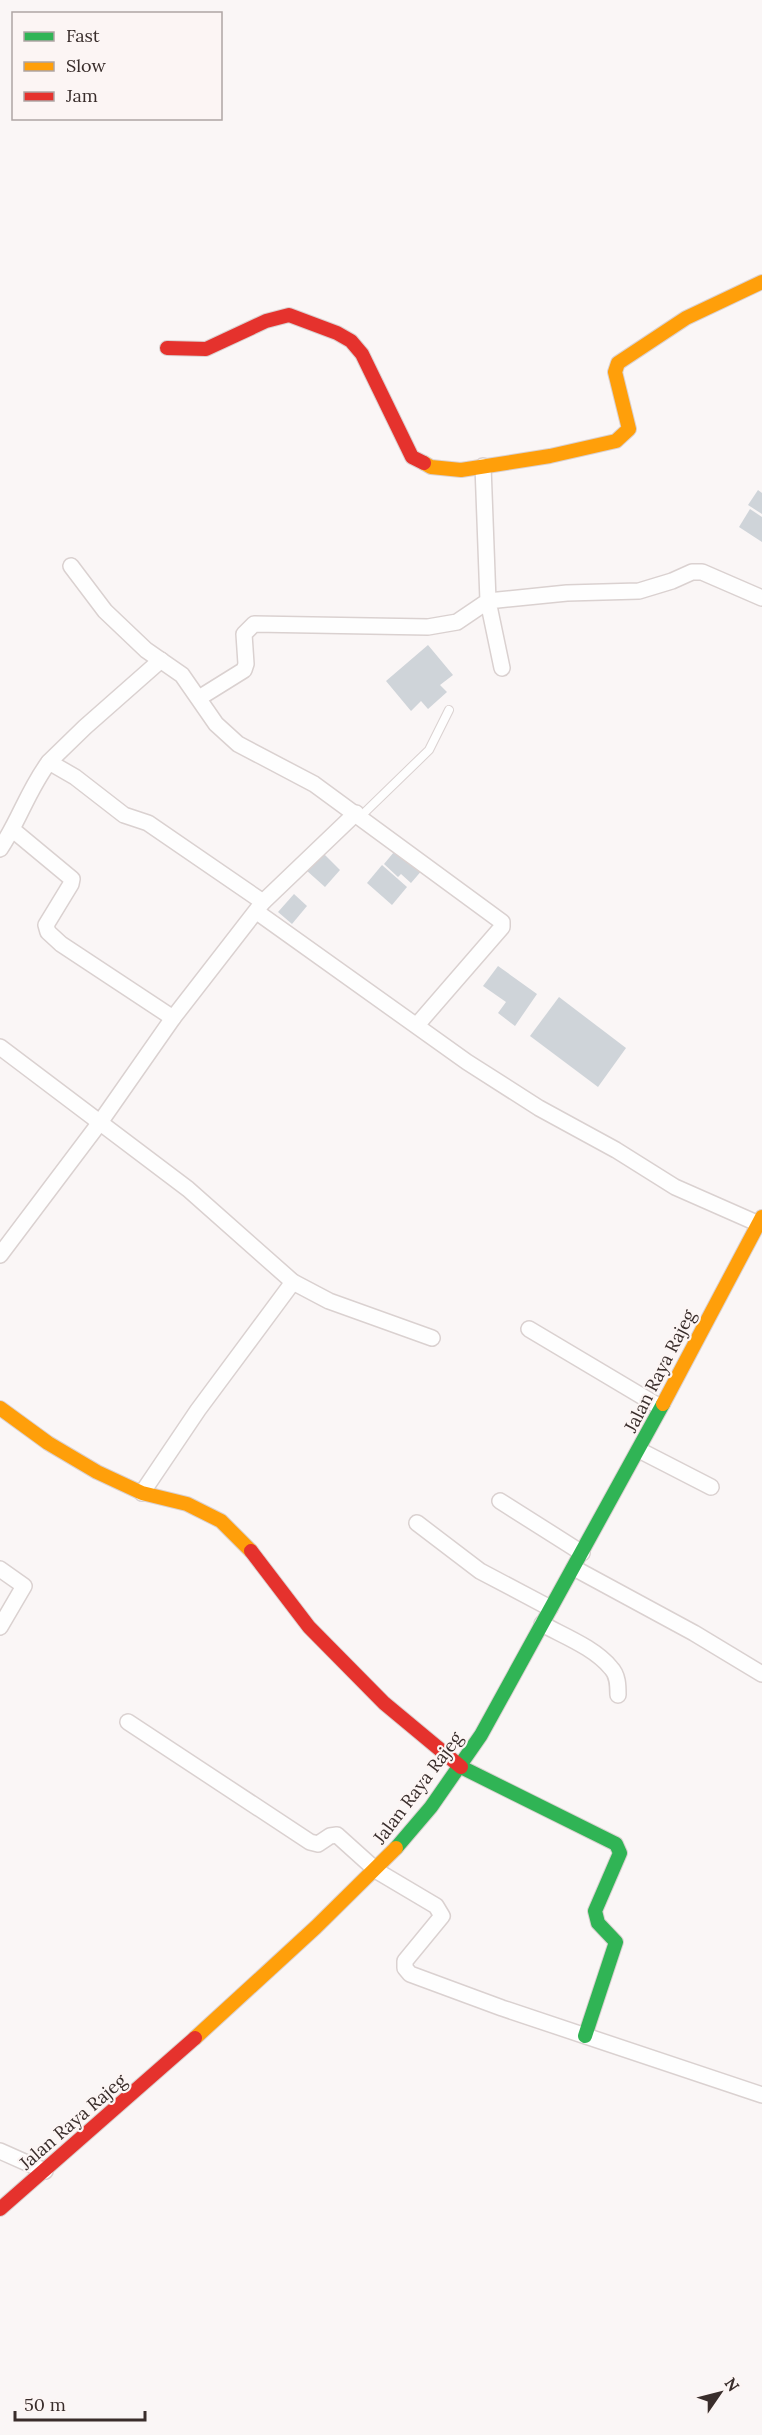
<svg xmlns="http://www.w3.org/2000/svg" width="762" height="2435" font-family="Lora,serif">
<rect width="100%" height="100%" fill="#faf6f6"/>
<g fill="#cfd4d9">
<polygon points="758,490 762,493 762,514 748,505"/>
<polygon points="750,509 762,517 762,542 739,527"/>
<polygon points="428,645 453,675 440,685 447,692 428,709 421,701 411,711 386,681"/>
<polygon points="399,846 423,869 411,883 401,874 398,877 384,864"/>
<polygon points="322,852 340,870 325,887 306,870"/>
<polygon points="382,865 407,887 392,905 367,883"/>
<polygon points="294,894 307,906 292,924 278,912"/>
<polygon points="498,966 537,994 515,1026 498,1013 506,1002 483,986"/>
<polygon points="559,997 626,1048 598,1087 530,1036"/>
</g>
<g fill="none" stroke-linecap="round" stroke-linejoin="round">
<g stroke="#dad1d0" stroke-width="10">
<polyline id="lane" points="361,816 429,750 449,710"/>
</g>
<g stroke="#dad1d0" stroke-width="18">
<g id="street">
<polyline points="71,566 105,611 146,650 182,675 216,724 238,744 314,784 502,922 502,927 417,1025"/>
<polyline points="502,668 488,601 567,593 639,591 672,581 692,572 702,572 762,598"/>
<polyline points="199,698 244,670 246,664 244,634 254,624 428,627 457,622 488,601 483,466"/>
<polyline points="49,762 85,727 161,660"/>
<polyline points="13,830 72,879 71,884 46,925 48,932 61,944 173,1018"/>
<path d="M0 849C19 821 28 790 49 762L75 777 124 815 148 823 263 902"/>
<polyline points="257,912 467,1062 539,1108 616,1150 675,1187 759,1224"/>
<polyline points="0,1047 188,1189 293,1282 329,1301 432,1338"/>
<polyline points="0,1255 101,1121 173,1018 263,902 356,813"/>
<polyline points="529,1329 660,1407"/>
<polyline points="639,1450 711,1487"/>
<polyline points="142,1493 198,1410 293,1282"/>
<polyline points="500,1501 582,1553"/>
<polyline points="417,1523 480,1571 550,1608"/>
<polyline points="574,1568 694,1633 762,1674"/>
<polyline points="0,1569 24,1586 0,1627"/>
<path d="M542 1624C564 1636 595 1648 611 1668 618 1675 618 1686 618 1695"/>
<polyline points="128,1722 310,1842 318,1844 330,1836 337,1835 377,1871 436,1906 442,1916 405,1961 405,1968 410,1974 502,2008 762,2095"/>
<polyline points="0,2151 45,2171"/>
</g>
</g>
<g stroke="#dad1d0" stroke-width="16">
<g id="fast">
<polyline points="461,1767 616,1844 620,1853 595,1911 598,1923 616,1942 585,2036"/>
<polyline points="396,1848 431,1807 481,1735 663,1404"/>
</g>
</g>
<g stroke="#dad1d0" stroke-width="16">
<g id="slow">
<polyline points="424,463 431,467 461,470 550,456 616,441 629,429 615,372 618,363 686,318 762,282"/>
<polyline points="663,1404 762,1217"/>
<polyline points="0,1408 48,1443 97,1472 142,1493 187,1504 221,1521 251,1551"/>
<polyline points="195,2038 316,1927 396,1848"/>
</g>
</g>
<g stroke="#dad1d0" stroke-width="16">
<g id="jam">
<polyline points="167,348 206,349 266,321 289,315 337,333 351,341 362,354 412,457 424,463"/>
<polyline points="251,1551 309,1627 384,1703 461,1767"/>
<polyline points="0,2209 195,2038"/>
</g>
</g>
<use href="#lane" stroke="#fefefe" stroke-width="8"/>
<use href="#street" stroke="#fefefe" stroke-width="15"/>
<use href="#fast" stroke="#30b455" stroke-width="14"/>
<use href="#slow" stroke="#ff9f0a" stroke-width="14"/>
<use href="#jam" stroke="#e5322d" stroke-width="14"/>
</g>
<g text-anchor="middle" stroke-width="4.5" stroke-linejoin="round" paint-order="stroke">
<g font-size="18" fill="#392d2b" stroke="#fcf5f4">
<text transform="translate(660 1371) rotate(-63)" y="6">Jalan Raya Rajeg</text>
<text transform="translate(418 1788) rotate(-53)" y="6">Jalan Raya Rajeg</text>
<text transform="translate(73 2122) rotate(-41)" y="6">Jalan Raya Rajeg</text>
</g>
</g>
<rect x="12" y="12" width="210" height="108" fill="#fcf5f4" stroke="#aea5a4" stroke-width="1.5"/>
<rect x="24" y="32" width="30" height="9" fill="#30b455" stroke="#aea5a4" stroke-width="1.5"/>
<text x="66" y="42" font-size="18" fill="#392d2b">Fast</text>
<rect x="24" y="62" width="30" height="9" fill="#ff9f0a" stroke="#aea5a4" stroke-width="1.5"/>
<text x="66" y="72" font-size="18" fill="#392d2b">Slow</text>
<rect x="24" y="92" width="30" height="9" fill="#e5322d" stroke="#aea5a4" stroke-width="1.5"/>
<text x="66" y="102" font-size="18" fill="#392d2b">Jam</text>
<g transform="translate(720 2393) rotate(55)" stroke="#fcf5f4" stroke-width="4.5" paint-order="stroke">
<path d="M0-4.5L10 22L0 15L-10 22Z" fill="#392d2b"/>
<text y="-9" font-size="16" font-weight="bold" text-anchor="middle" fill="#392d2b">N</text>
</g>
<path d="M15 2411v9h130v-9" fill="none" stroke="#392d2b" stroke-width="3"/>
<text x="24" y="2411" font-size="18" fill="#392d2b" stroke="#fcf5f4" stroke-width="4.5" paint-order="stroke">50 m</text>
</svg>
